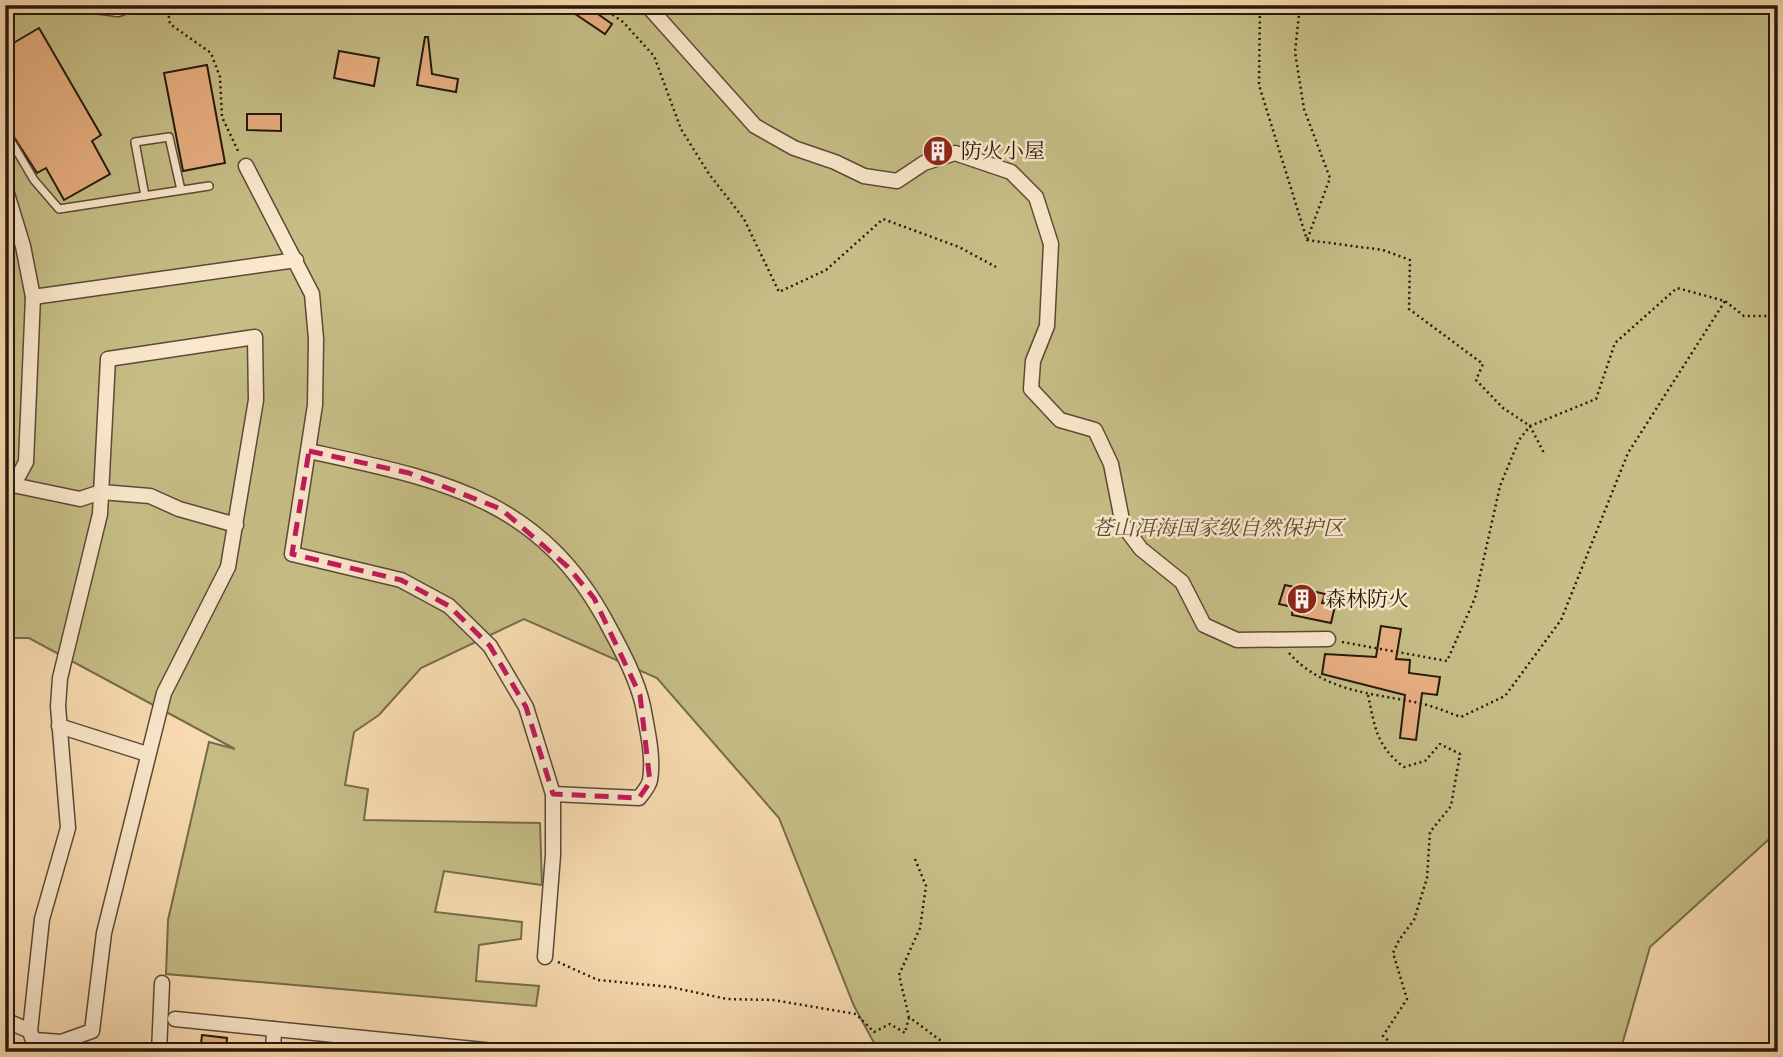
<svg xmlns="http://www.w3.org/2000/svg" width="1783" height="1057" font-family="Alegreya,'Noto Serif SC',serif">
<rect width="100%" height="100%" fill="#f9dcb1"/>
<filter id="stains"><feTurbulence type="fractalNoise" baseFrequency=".00286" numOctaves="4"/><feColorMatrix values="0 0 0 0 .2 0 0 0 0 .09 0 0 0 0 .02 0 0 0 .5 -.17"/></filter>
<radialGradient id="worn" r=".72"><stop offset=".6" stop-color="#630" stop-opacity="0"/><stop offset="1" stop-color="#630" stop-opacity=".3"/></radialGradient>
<polygon fill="#c6be86" stroke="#766c4a" stroke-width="2" points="5,5 1778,5 1778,831 1650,947 1620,1052 879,1052 854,1006 779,818 657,678 524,619 421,668 379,715 354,732 345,785 368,789 364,820 540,823 542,885 444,871 435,912 522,922 521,939 479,945 476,981 539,986 536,1006 166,974 168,920 209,742 235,749 29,638 5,638"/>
<g fill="#e8af81" stroke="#25190f" stroke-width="2">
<polygon points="562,5 585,5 612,24 605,34"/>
<polygon points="39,28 101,135 92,141 110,174 64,200 46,168 37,173 5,123 5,48"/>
<polygon points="425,37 428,37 432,74 458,79 456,92 417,85"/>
<polygon points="339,51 379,58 374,86 334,78"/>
<polygon points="207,65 225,163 183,171 164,73"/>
<polygon points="247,114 281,114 281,131 247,130"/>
<polygon points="1285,585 1325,594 1322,603 1335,606 1331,623 1292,615 1293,607 1279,604"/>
<polygon points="1381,626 1401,629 1396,659 1410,660 1409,673 1440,677 1437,695 1422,693 1416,740 1400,738 1405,695 1322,674 1325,654 1376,657"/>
<polygon points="202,1035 227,1038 226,1052 200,1052"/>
</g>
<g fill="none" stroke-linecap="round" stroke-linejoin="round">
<g stroke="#5a4a38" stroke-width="10">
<g id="lane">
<polyline points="5,36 8,40"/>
<polyline points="5,131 34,180 59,209 209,186"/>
<polyline points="145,196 135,142 169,137 181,190"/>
</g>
</g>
<g stroke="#5a4a38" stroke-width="17">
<g id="street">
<polyline points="87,5 118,9 129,5"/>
<polyline points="647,5 755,126 794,148 835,162 864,176 897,181 924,163 955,153 1011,172 1036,197 1051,244 1047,326 1033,361 1031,389 1060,420 1095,430 1111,464 1123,525 1141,549 1182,582 1204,625 1237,640 1328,639"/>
<polyline points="246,166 312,294 316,339 315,405 292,554 401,580 449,606 490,646 526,707 553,794 553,855 545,957"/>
<polyline points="5,187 23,246 33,297 26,462 19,475 5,486"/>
<polyline points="33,297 296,260"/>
<path d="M309 451C441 480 541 497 609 627 622 651 637 679 643 706 647 729 654 757 650 780 649 786 643 793 639 798L553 794"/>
<polyline points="8,484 80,499 101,492 150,496 179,509 236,525"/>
<polyline points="59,726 147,754"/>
<polyline points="175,1019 504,1052"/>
<polyline points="5,1020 30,1031 36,1052"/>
<polyline points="30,1031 42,919 68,828 58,706 60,678 100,514 108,359 255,337 256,400 228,567 164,693 104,933 92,1031 61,1042 35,1040"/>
<polyline points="159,1052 162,983"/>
<polyline points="273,1052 274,1029"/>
</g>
</g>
<g stroke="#25190f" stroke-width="2.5" stroke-dasharray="2 3.5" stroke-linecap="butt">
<polyline points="167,5 170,24 211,53 220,77 222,117 239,153"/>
<polyline points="599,5 623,22 654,56 681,129 709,174 744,219 779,292 826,270 883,219 959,247 996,267"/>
<polyline points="1260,5 1259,85 1307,240 1383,250 1410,260 1409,309 1483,364 1476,380 1503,408 1530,426 1544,453"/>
<polyline points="1300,5 1295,52 1304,109 1330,178 1307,240"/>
<polyline points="1342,642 1447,661 1475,598 1500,486 1519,440 1530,426 1596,399 1615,343 1677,288 1725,301 1744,316 1778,316"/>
<path d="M1289 653C1324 692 1372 693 1419 703 1433 706 1447 712 1461 717L1505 696 1561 620 1628 453 1725 301"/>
<path d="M1368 695C1375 727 1376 746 1404 767L1425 761 1440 744 1460 754 1451 806 1430 832 1427 878 1414 920 1399 940 1393 953 1407 999 1383 1036 1401 1052"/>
<polyline points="915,859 926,886 920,928 899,975 909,1017 956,1052"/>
<polyline points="558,962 598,980 670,987 727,999 773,1000 856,1014 874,1032 890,1024 905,1033 909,1017"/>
</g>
<use href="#lane" stroke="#fbe8cc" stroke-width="7"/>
<use href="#street" stroke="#fbe8cc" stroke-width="14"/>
</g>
<path fill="none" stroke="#c2185b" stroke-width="5" stroke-dasharray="14 9" stroke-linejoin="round" d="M309 451 409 473 501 509 568 567 594 598 640 695 650 782 639 798 553 794 526 707 490 646 449 606 401 580 292 554Z"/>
<defs>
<g id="building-disc" transform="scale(1.575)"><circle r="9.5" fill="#8f2418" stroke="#fbe8cc"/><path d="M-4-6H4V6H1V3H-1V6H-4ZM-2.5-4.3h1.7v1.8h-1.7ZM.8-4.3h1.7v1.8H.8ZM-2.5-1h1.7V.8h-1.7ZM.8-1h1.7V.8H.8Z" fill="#fff"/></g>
</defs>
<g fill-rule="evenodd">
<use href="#building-disc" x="938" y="151"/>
<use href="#building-disc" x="1302" y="599"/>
</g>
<g text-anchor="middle" stroke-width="5" stroke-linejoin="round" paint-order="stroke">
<g font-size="21" fill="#25190f" stroke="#fbe8cc" text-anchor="start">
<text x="961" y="158">防火小屋</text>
<text x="1325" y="606">森林防火</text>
</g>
<g font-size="21" font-style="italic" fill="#554b33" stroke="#fbe8cc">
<text x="1218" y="535">苍山洱海国家级自然保护区</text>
</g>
</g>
<rect width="1783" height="1057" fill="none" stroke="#f9dcb1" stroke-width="28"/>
<rect x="7" y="7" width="1769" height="1043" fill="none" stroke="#25190f" stroke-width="3.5"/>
<rect x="14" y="14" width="1755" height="1029" fill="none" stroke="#25190f" stroke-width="2"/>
<rect width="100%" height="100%" filter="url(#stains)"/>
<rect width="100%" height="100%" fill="url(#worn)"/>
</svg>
